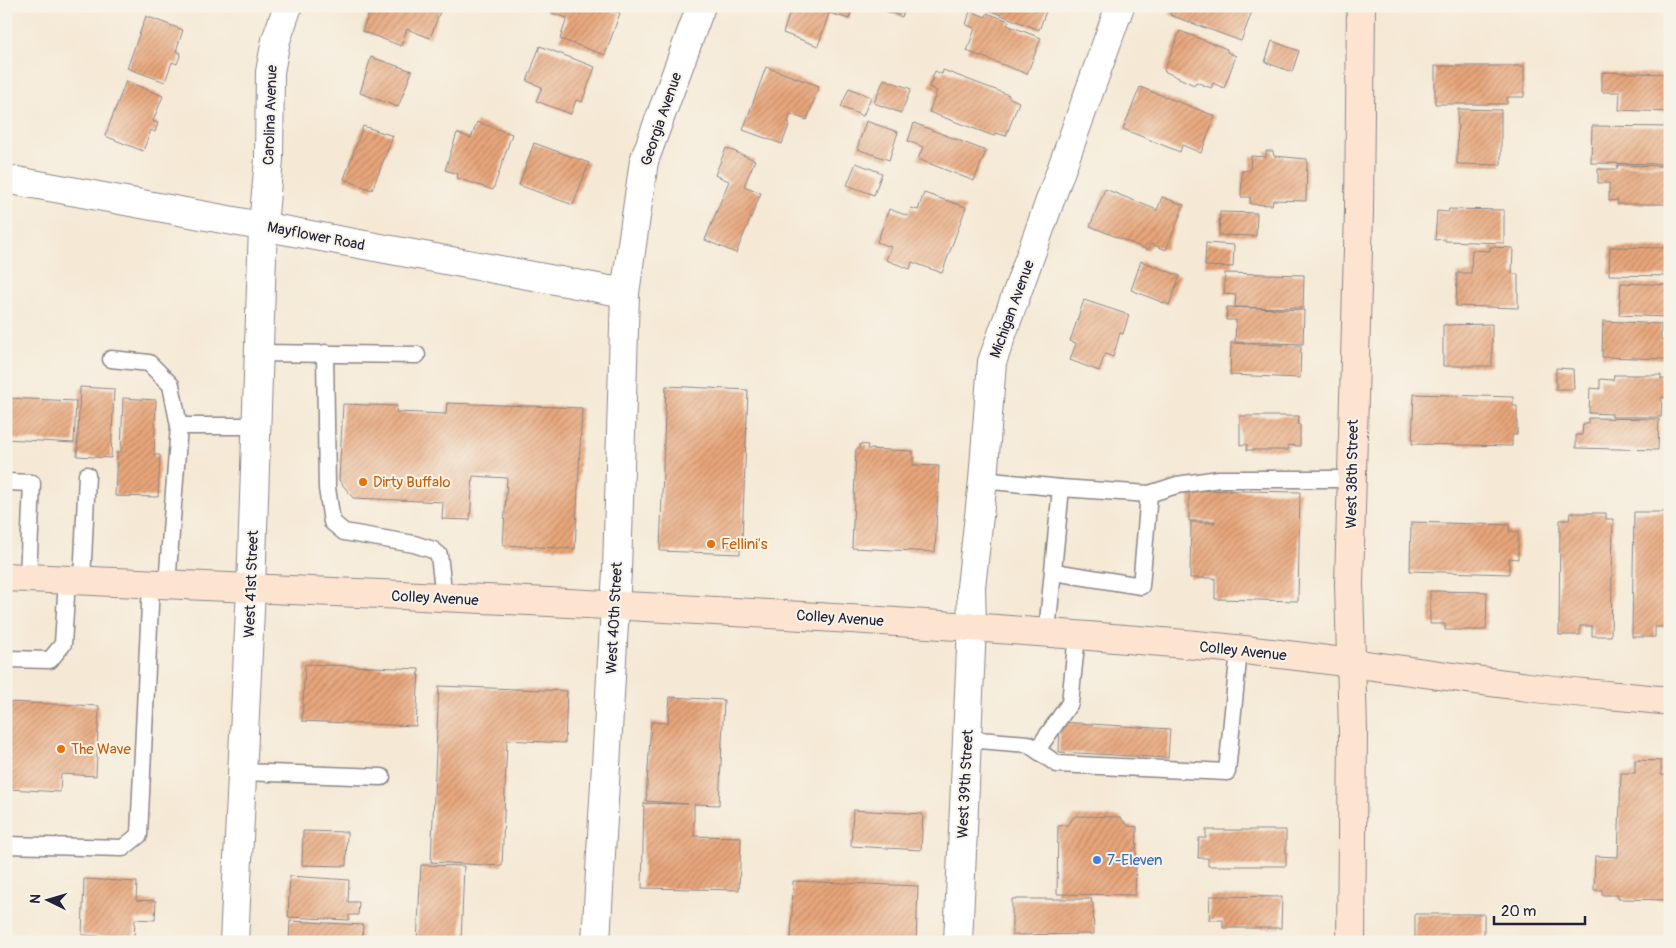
<svg xmlns="http://www.w3.org/2000/svg" width="1676" height="948" font-family="Pangolin,sans-serif">
<defs>
<pattern id="building-hatch" width="6" height="6" patternUnits="userSpaceOnUse" patternTransform="scale(1.25)"><rect width="6" height="6" fill="#e8a67a"/><path d="M-1 1l2-2M0 6l6-6M5 7l2-2" fill="none" stroke="#bc8765"/></pattern>
</defs>
<rect width="100%" height="100%" fill="#f7f3e8"/>
<filter id="ink" filterUnits="userSpaceOnUse"><feTurbulence type="fractalNoise" baseFrequency=".02" numOctaves="2"/><feDisplacementMap in="SourceGraphic" scale="10" xChannelSelector="R" yChannelSelector="G"/><feConvolveMatrix kernelMatrix="1 2 1 2 8 2 1 2 1" color-interpolation-filters="sRGB"/></filter>
<filter id="wash" filterUnits="userSpaceOnUse"><feTurbulence type="fractalNoise" baseFrequency=".0096" numOctaves="4" result="noise"/><feDisplacementMap in="SourceGraphic" scale="20" xChannelSelector="R" yChannelSelector="G"/><feGaussianBlur stdDeviation="1.12" result="paint"/><feColorMatrix in="noise" values="0 0 0 0 0 0 0 0 0 0 0 0 0 0 0 0 0 1.4 0 .05"/><feComposite in="paint" operator="in"/></filter>
<g filter="url(#wash)">
<rect width="100%" height="100%" fill="#f5e9d5"/>
<g id="blocks">
<g fill="url(#building-hatch)">
<polygon points="372,6 442,6 430,38 407,29 401,46 362,31"/>
<polygon points="548,6 608,6 607,9 620,13 605,55 560,39 567,18 546,11"/>
<polygon points="792,6 853,6 849,19 829,13 818,46 783,33"/>
<polygon points="873,6 906,6 902,17"/>
<polygon points="978,6 1048,6 1039,30"/>
<polygon points="1174,6 1254,6 1241,41 1170,15"/>
<polygon points="970,11 986,17 987,13 1009,21 1007,25 1041,38 1027,74 967,51 975,28 966,25"/>
<polygon points="146,16 183,30 176,51 181,53 177,64 172,62 165,82 127,68"/>
<polygon points="1180,31 1227,49 1227,52 1236,56 1224,88 1213,83 1211,88 1196,82 1194,85 1164,71"/>
<polygon points="1272,41 1299,51 1292,72 1265,62"/>
<polygon points="540,46 595,67 582,102 576,100 571,114 536,101 542,87 527,81"/>
<polygon points="371,57 412,71 398,107 360,93"/>
<polygon points="1435,66 1524,66 1524,97 1507,97 1507,104 1435,104"/>
<polygon points="766,67 819,86 807,120 790,114 788,122 790,123 782,144 743,130"/>
<polygon points="943,70 1009,95 1008,97 1019,102 1006,136 996,133 994,136 929,112 937,91 929,87 935,71 942,74"/>
<polygon points="1602,72 1670,74 1670,112 1619,110 1620,92 1602,92"/>
<polygon points="884,79 911,89 901,113 874,103"/>
<polygon points="126,81 163,96 153,121 158,123 155,132 151,130 143,151 105,136"/>
<polygon points="1140,87 1215,116 1201,153 1182,145 1180,152 1123,129"/>
<polygon points="849,88 871,97 863,116 841,107"/>
<polygon points="1458,109 1501,110 1501,165 1457,164"/>
<polygon points="866,121 898,132 889,160 857,149"/>
<polygon points="477,122 512,134 493,190 457,178 458,174 445,170 457,133 471,138"/>
<polygon points="914,123 986,151 974,181 918,159 923,147 908,141"/>
<polygon points="363,126 393,136 372,190 344,179"/>
<polygon points="1592,126 1670,127 1670,164 1591,163"/>
<polygon points="534,143 589,163 573,205 519,185"/>
<polygon points="726,148 755,160 744,186 761,193 736,253 705,240 729,181 715,175"/>
<polygon points="1266,151 1273,151 1274,156 1307,159 1306,201 1273,200 1272,205 1250,204 1250,197 1241,197 1242,171 1250,170 1251,156 1266,157"/>
<polygon points="856,163 882,173 874,195 847,185"/>
<polygon points="1618,165 1670,166 1670,204 1617,204 1618,200 1609,201 1609,183 1598,183 1598,169 1617,169"/>
<polygon points="1105,189 1157,210 1162,197 1184,205 1166,250 1151,244 1148,250 1090,226"/>
<polygon points="924,193 966,207 942,273 912,262 910,269 886,260 891,247 877,242 889,209 908,216 911,208 918,210"/>
<polygon points="1449,209 1504,210 1504,243 1445,241 1445,239 1435,240 1437,211 1448,212"/>
<polygon points="1220,212 1257,213 1256,236 1219,235"/>
<polygon points="1206,243 1234,245 1233,267 1205,266"/>
<polygon points="1490,247 1513,248 1512,274 1518,274 1518,308 1456,306 1457,273 1471,273 1472,250 1490,251"/>
<polygon points="1610,247 1670,248 1670,276 1609,275"/>
<polygon points="1141,261 1180,276 1169,305 1131,290"/>
<polygon points="1225,273 1304,275 1303,308 1235,307 1236,295 1224,294"/>
<polygon points="1621,283 1670,285 1670,312 1665,312 1666,317 1619,315"/>
<polygon points="1084,300 1129,315 1123,334 1120,333 1113,357 1105,354 1099,371 1070,360 1076,343 1070,341"/>
<polygon points="1227,307 1304,310 1303,344 1235,342 1236,320 1226,320"/>
<polygon points="1603,321 1661,324 1661,340 1670,340 1670,359 1602,357"/>
<polygon points="1492,324 1492,366 1443,366 1443,325"/>
<polygon points="1231,343 1301,346 1300,378 1230,375"/>
<polygon points="1556,368 1573,369 1574,389 1556,389"/>
<polygon points="1614,375 1661,375 1661,379 1670,379 1670,398 1662,397 1661,417 1612,417 1612,414 1589,413 1590,388 1600,389 1600,379 1613,380"/>
<polygon points="666,386 748,390 742,540 740,540 740,554 660,551"/>
<polygon points="80,387 114,389 111,458 77,456"/>
<polygon points="1414,394 1513,397 1513,406 1517,406 1517,435 1512,435 1512,446 1412,444"/>
<polygon points="6,398 76,401 74,443 6,439"/>
<polygon points="123,398 156,400 154,455 160,455 158,497 115,496 117,452 121,452"/>
<polygon points="447,403 582,408 575,549 503,545 507,478 473,476 470,520 442,519 443,502 353,498 339,480 343,404 397,406 396,412 446,414"/>
<polygon points="1240,416 1299,416 1298,424 1300,425 1300,446 1288,445 1288,450 1247,450 1247,444 1240,445"/>
<polygon points="1588,418 1659,419 1658,450 1576,448 1576,435 1582,435 1583,424 1588,424"/>
<polygon points="860,444 868,445 867,449 913,451 913,465 939,466 935,552 852,548 856,449 859,449"/>
<polygon points="1189,490 1300,492 1298,601 1215,599 1215,578 1190,578 1191,522 1215,523 1215,521 1189,521"/>
<polygon points="1634,512 1670,512 1670,638 1666,638 1666,627 1655,627 1655,637 1632,637"/>
<polygon points="1570,513 1606,513 1606,519 1613,519 1611,636 1592,636 1592,626 1580,626 1580,635 1559,635 1560,520 1569,520"/>
<polygon points="1411,522 1509,525 1509,531 1518,532 1518,559 1509,558 1509,574 1410,571"/>
<polygon points="1430,591 1487,592 1486,630 1445,630 1445,624 1430,624"/>
<polygon points="305,664 419,669 416,726 302,721"/>
<polygon points="439,686 567,691 565,743 507,740 502,866 431,862"/>
<polygon points="670,697 724,700 719,805 694,804 694,836 741,837 739,890 642,888 644,803 688,804 646,801 651,722 668,723"/>
<polygon points="6,702 99,706 96,776 61,774 60,792 9,789 9,800 6,800"/>
<polygon points="1060,722 1170,729 1168,758 1059,752"/>
<polygon points="1635,760 1661,761 1661,775 1670,775 1670,900 1618,899 1618,895 1602,895 1602,890 1594,890 1595,856 1618,857 1621,773 1635,773"/>
<polygon points="853,810 923,814 921,850 851,846"/>
<polygon points="1075,816 1120,817 1128,826 1137,827 1135,895 1057,894 1058,826 1067,825"/>
<polygon points="1206,830 1286,830 1286,866 1208,866 1208,858 1198,858 1199,838 1206,838"/>
<polygon points="303,831 347,832 346,866 302,865"/>
<polygon points="421,865 464,866 461,942 417,942"/>
<polygon points="290,876 349,880 348,902 359,902 358,915 349,915 349,920 288,917"/>
<polygon points="84,879 137,882 136,900 156,901 155,920 135,919 134,938 82,935"/>
<polygon points="793,881 918,886 916,942 791,942"/>
<polygon points="1210,896 1282,897 1281,928 1223,928 1223,920 1209,920"/>
<polygon points="1012,899 1092,899 1091,902 1093,903 1094,934 1012,935"/>
<polygon points="1415,914 1484,914 1484,935 1474,935 1474,942 1415,942"/>
<polygon points="290,921 363,925 362,942 289,942"/>
</g>
</g>
</g>
<g filter="url(#ink)">
<use href="#blocks" fill-opacity="0" stroke="#8c8688" stroke-width="1"/>
<g fill="none" stroke-linecap="round" stroke-linejoin="round">
<g stroke="#8c8688" stroke-width="19">
<g id="service">
<polyline points="259,353 417,355"/>
<polyline points="325,353 327,488 332,522 344,532 414,544 433,550 439,555 444,598"/>
<polyline points="111,359 149,363 171,385 179,426"/>
<polyline points="983,480 1061,488 1149,494 1141,586 1054,572"/>
<polyline points="6,482 32,483 28,578"/>
<polyline points="1149,494 1177,485 1219,479 1352,479"/>
<polyline points="82,581 87,475"/>
<polyline points="167,585 179,426 256,426"/>
<polyline points="1047,632 1061,488"/>
<polyline points="6,659 50,660 63,644 67,580"/>
<polyline points="967,739 1028,744 1057,764 1227,772 1239,650"/>
<polyline points="1037,750 1070,703 1077,635"/>
<polyline points="242,772 382,777"/>
<polyline points="6,845 123,848 139,835 151,584"/>
</g>
</g>
<g stroke="#8c8688" stroke-width="30">
<g id="minor">
<polyline points="6,179 625,293"/>
<polyline points="234,942 251,589 263,226 269,159 270,72 276,40 288,6"/>
<polyline points="596,942 617,571 625,293 644,161 701,6"/>
<polyline points="958,942 972,626 971,587 983,480 992,362 1120,6"/>
</g>
</g>
<g stroke="#8c8688" stroke-width="30">
<g id="secondary">
<path d="M6 577C392 595 777 609 1162 642 1284 652 1406 671 1528 687 1575 693 1623 696 1670 701"/>
<polyline points="1351,942 1353,732 1349,584 1359,211 1361,6"/>
</g>
</g>
<use href="#service" stroke="#fff" stroke-width="16"/>
<use href="#minor" stroke="#fff" stroke-width="28"/>
<use href="#secondary" stroke="#fde4d0" stroke-width="28"/>
</g>
</g>
<g fill="#e8710a" stroke="#f7f3e8" stroke-width="2">
<circle cx="363" cy="482" r="5"/>
<circle cx="711" cy="544" r="5"/>
<circle cx="61" cy="749" r="5"/>
</g>
<circle fill="#3f7fe0" stroke="#f7f3e8" stroke-width="2" cx="1097" cy="860" r="5"/>
<g text-anchor="middle" stroke-width="4" stroke-linejoin="round" paint-order="stroke">
<g font-size="15" fill="#22223b" stroke="#f7f3e8">
<text transform="translate(270 115) rotate(-88)" y="5">Carolina Avenue</text>
<text transform="translate(661 119) rotate(-71)" y="5">Georgia Avenue</text>
<text transform="translate(316 236) rotate(11)" y="5">Mayflower Road</text>
<text transform="translate(1012 309) rotate(-70)" y="5">Michigan Avenue</text>
<text transform="translate(1352 474) rotate(-89)" y="5">West 38th Street</text>
<text transform="translate(251 584) rotate(-88)" y="5">West 41st Street</text>
<text transform="translate(435 598) rotate(3)" y="5">Colley Avenue</text>
<text transform="translate(614 618) rotate(-87)" y="5">West 40th Street</text>
<text transform="translate(840 618) rotate(4)" y="5">Colley Avenue</text>
<text transform="translate(1243 651) rotate(6)" y="5">Colley Avenue</text>
<text transform="translate(965 784) rotate(-87)" y="5">West 39th Street</text>
</g>
<g font-size="15" fill="#c56008" stroke="#f7f3e8" text-anchor="start">
<text x="373" y="487">Dirty Buffalo</text>
<text x="721" y="549">Fellini's</text>
<text x="71" y="754">The Wave</text>
</g>
<g font-size="15" fill="#366cbe" stroke="#f7f3e8" text-anchor="start">
<text x="1107" y="865">7-Eleven</text>
</g>
</g>
<rect width="1676" height="948" fill="none" stroke="#f7f3e8" stroke-width="25"/>
<g transform="translate(48 900) rotate(275)" stroke="#f7f3e8" stroke-width="4" paint-order="stroke">
<path d="M0-4L9 19L0 12L-9 19Z" fill="#22223b"/>
<text y="-8" font-size="14" font-weight="bold" text-anchor="middle" fill="#22223b">N</text>
</g>
<path d="M1494 916v8h91v-8" fill="none" stroke="#22223b" stroke-width="2.5"/>
<text x="1501" y="916" font-size="15" fill="#22223b" stroke="#f7f3e8" stroke-width="4" paint-order="stroke">20 m</text>
</svg>
